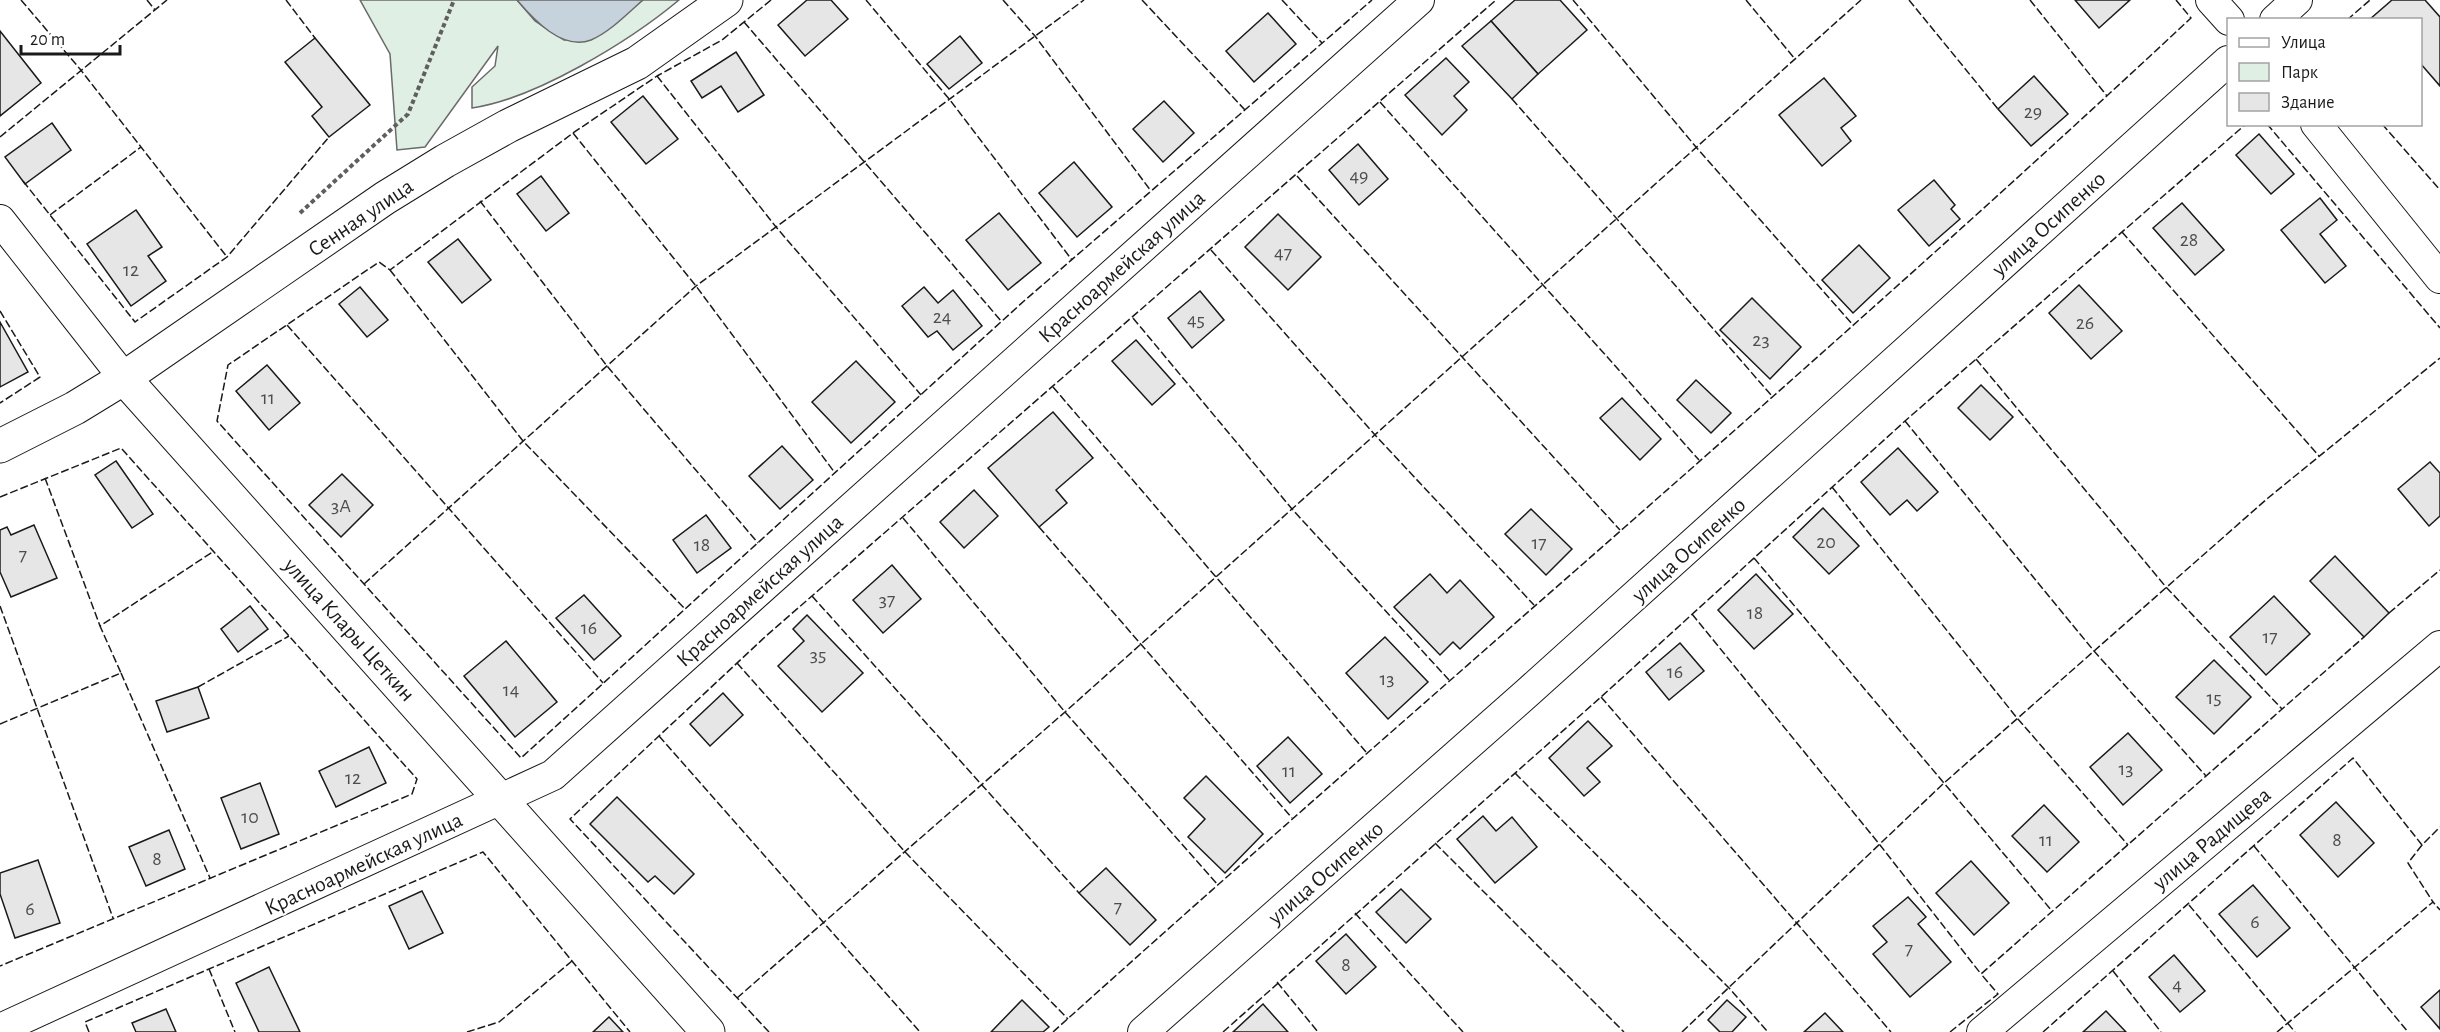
<svg xmlns="http://www.w3.org/2000/svg" width="2440" height="1032" font-family="'Alegreya Sans',sans-serif">
<rect width="100%" height="100%" fill="#fff"/>
<path fill="#e0efe3" stroke="#6a6a6a" stroke-width="1.5" d="M360 0H517L535 21 564 40H590L643 0H679C630 41 535 99 472 108V87L495 66 498 46 425 147 397 150 390 54Z"/>
<path fill="#c6d2dc" stroke="#6a6a6a" stroke-width="1.5" d="M517 0H643C628 13 610 32 591 40 562 51 533 19 517 0Z"/>
<g fill="#e6e6e6" stroke="#1a1a1a" stroke-width="1.5">
<polygon points="807,0 831,0 848,19 805,56 778,25"/>
<polygon points="1515,0 1560,0 1587,30 1538,74 1491,21"/>
<polygon points="2075,0 2130,0 2099,28"/>
<polygon points="2392,0 2425,0 2440,17 2440,86 2420,63 2420,20 2369,20"/>
<polygon points="1268,13 1296,44 1254,82 1226,51"/>
<polygon points="1491,21 1538,74 1512,99 1462,46"/>
<polygon points="0,31 41,83 0,116"/>
<polygon points="960,36 982,63 949,89 927,64"/>
<polygon points="315,38 370,105 329,137 312,116 322,107 285,62"/>
<polygon points="736,52 764,95 738,112 721,86 702,98 691,81"/>
<polygon points="1446,58 1469,82 1454,96 1467,110 1442,135 1405,95"/>
<polygon points="2034,76 2068,114 2031,146 1998,109"/>
<polygon points="1824,78 1856,116 1841,128 1851,141 1822,166 1779,115"/>
<polygon points="643,96 678,139 646,164 611,122"/>
<polygon points="1164,101 1194,133 1163,162 1133,129"/>
<polygon points="52,123 71,150 25,184 5,157"/>
<polygon points="2259,134 2294,174 2271,194 2236,155"/>
<polygon points="1358,144 1388,179 1359,205 1329,170"/>
<polygon points="1074,162 1112,207 1077,237 1039,193"/>
<polygon points="541,176 569,213 546,231 517,194"/>
<polygon points="1934,180 1955,205 1951,209 1960,219 1929,246 1898,210"/>
<polygon points="2320,198 2337,220 2320,234 2346,266 2325,283 2281,230"/>
<polygon points="2182,203 2224,250 2195,275 2153,228"/>
<polygon points="136,210 162,247 148,256 166,281 131,306 87,244"/>
<polygon points="999,213 1041,263 1008,290 966,240"/>
<polygon points="1278,214 1321,257 1288,290 1245,247"/>
<polygon points="458,239 491,280 462,303 428,262"/>
<polygon points="1859,245 1890,278 1853,313 1822,280"/>
<polygon points="2079,285 2122,331 2091,359 2049,313"/>
<polygon points="360,287 388,320 367,337 339,304"/>
<polygon points="924,287 938,303 953,290 982,326 953,350 937,331 928,337 902,306"/>
<polygon points="1200,291 1224,320 1192,348 1168,318"/>
<polygon points="1752,298 1801,347 1770,379 1720,330"/>
<polygon points="0,322 28,372 0,387"/>
<polygon points="1136,340 1175,384 1152,405 1112,361"/>
<polygon points="856,361 895,402 851,443 812,402"/>
<polygon points="267,365 300,403 269,430 236,391"/>
<polygon points="1696,380 1731,413 1711,433 1677,400"/>
<polygon points="1981,385 2013,417 1990,440 1958,408"/>
<polygon points="1622,398 1661,439 1640,460 1600,418"/>
<polygon points="1053,412 1093,458 1056,490 1067,503 1039,527 988,468"/>
<polygon points="782,446 813,480 780,509 749,476"/>
<polygon points="1898,448 1938,492 1917,511 1907,500 1890,515 1861,482"/>
<polygon points="116,461 153,514 132,528 95,475"/>
<polygon points="2430,462 2440,473 2440,516 2429,526 2398,489"/>
<polygon points="342,474 373,505 341,537 309,505"/>
<polygon points="974,490 998,516 964,548 940,522"/>
<polygon points="1823,508 1859,546 1829,574 1793,537"/>
<polygon points="1531,509 1572,549 1546,575 1505,534"/>
<polygon points="706,515 731,548 697,573 673,540"/>
<polygon points="34,525 57,578 11,597 0,572 0,530 7,527 11,535"/>
<polygon points="2335,556 2389,613 2364,637 2310,581"/>
<polygon points="892,565 921,599 883,633 853,600"/>
<polygon points="1430,574 1447,593 1460,580 1494,617 1460,649 1453,642 1440,655 1394,607"/>
<polygon points="1756,574 1793,614 1754,649 1718,610"/>
<polygon points="584,595 621,636 594,660 556,618"/>
<polygon points="2274,596 2310,634 2266,675 2230,637"/>
<polygon points="250,606 268,629 238,652 221,629"/>
<polygon points="807,615 863,673 822,712 778,666 804,641 793,629"/>
<polygon points="1385,637 1428,682 1388,719 1346,673"/>
<polygon points="506,641 557,702 515,737 464,676"/>
<polygon points="1680,643 1704,671 1669,700 1646,672"/>
<polygon points="2214,660 2251,697 2214,734 2176,697"/>
<polygon points="198,687 209,718 167,732 156,701"/>
<polygon points="723,693 743,715 710,746 690,724"/>
<polygon points="1588,721 1612,746 1587,768 1600,782 1584,796 1549,758"/>
<polygon points="2128,733 2162,770 2123,805 2090,767"/>
<polygon points="1288,737 1322,774 1290,803 1257,766"/>
<polygon points="369,747 386,783 336,807 319,771"/>
<polygon points="1206,776 1263,834 1225,873 1188,837 1205,819 1184,798"/>
<polygon points="260,783 279,834 241,849 221,798"/>
<polygon points="617,797 694,874 674,894 655,876 648,882 590,824"/>
<polygon points="2336,802 2374,843 2338,877 2300,835"/>
<polygon points="2044,805 2079,842 2047,872 2012,836"/>
<polygon points="1483,816 1496,831 1512,817 1537,847 1495,883 1457,839"/>
<polygon points="169,830 185,869 146,886 129,847"/>
<polygon points="38,860 60,923 15,938 0,894 0,873"/>
<polygon points="1971,861 2009,903 1974,935 1936,893"/>
<polygon points="1106,868 1156,920 1130,945 1079,893"/>
<polygon points="2253,885 2290,928 2257,957 2219,914"/>
<polygon points="1401,889 1431,919 1406,943 1376,912"/>
<polygon points="422,891 443,933 409,949 389,906"/>
<polygon points="1908,897 1926,917 1918,924 1951,962 1910,997 1873,954 1887,942 1873,926"/>
<polygon points="1346,934 1376,967 1346,994 1316,961"/>
<polygon points="2174,955 2205,991 2180,1012 2149,977"/>
<polygon points="269,967 300,1032 259,1032 236,983"/>
<polygon points="2440,990 2440,1029 2421,1007"/>
<polygon points="1022,1000 1049,1027 1043,1032 991,1032"/>
<polygon points="1727,1000 1746,1017 1732,1032 1720,1032 1708,1020"/>
<polygon points="1263,1004 1288,1032 1233,1032"/>
<polygon points="166,1009 176,1032 136,1032 132,1023"/>
<polygon points="2106,1011 2126,1032 2083,1032"/>
<polygon points="1825,1013 1843,1032 1804,1032"/>
<polygon points="609,1017 623,1032 593,1032"/>
</g>
<g fill="none" stroke-linecap="round" stroke-linejoin="round">
<g stroke="#1a1a1a" stroke-width="32">
<g id="minor">
<polyline points="2211,0 2229,20"/>
<polyline points="2275,20 2297,0"/>
<polyline points="2316,124 2440,278"/>
<polyline points="0,220 124,378"/>
<polyline points="0,1029 553,775 1419,0"/>
<polyline points="1143,1032 1527,693 2228,61"/>
<polyline points="1982,1032 2440,646"/>
</g>
</g>
<g stroke="#1a1a1a" stroke-width="35">
<g id="tertiary">
<polyline points="124,378 708,1032"/>
<polyline points="0,446 75,408 124,378 385,198 445,161 508,126 637,63 726,0"/>
</g>
</g>
<polyline stroke="#5f5f5f" stroke-width="4" stroke-dasharray="4.5 3" stroke-linecap="butt" points="300,213 408,114 454,0"/>
<use href="#minor" stroke="#fff" stroke-width="30"/>
<use href="#tertiary" stroke="#fff" stroke-width="33"/>
<g stroke="#1a1a1a" stroke-width="1.5" stroke-dasharray="8 3" stroke-linecap="butt">
<polyline points="21,0 80,69 227,257"/>
<polyline points="147,0 155,10"/>
<polyline points="286,0 315,38"/>
<polyline points="771,0 722,40 657,76 573,133 390,270 379,262 228,365 217,421 521,758 1024,301 1372,0"/>
<polyline points="866,0 950,100 1072,260"/>
<polyline points="1003,0 1035,36 1151,191"/>
<polyline points="1142,0 1245,110"/>
<polyline points="1282,0 1322,43"/>
<polyline points="1573,0 1696,147 1853,325"/>
<polyline points="1746,0 1795,59"/>
<polyline points="1909,0 1998,109"/>
<polyline points="2030,0 2107,96"/>
<polyline points="2347,20 2370,0"/>
<polyline points="744,22 1002,322"/>
<polyline points="657,76 776,227 921,395"/>
<polyline points="1512,99 1772,396"/>
<polyline points="1380,102 1699,460"/>
<polyline points="2267,124 2440,328"/>
<polyline points="2382,124 2440,190"/>
<polyline points="573,133 696,286 835,473"/>
<polyline points="0,137 167,0"/>
<polyline points="1297,176 1620,530"/>
<polyline points="23,181 135,322 227,257 329,137"/>
<polyline points="480,201 607,366 758,543"/>
<polyline points="50,215 141,147"/>
<polyline points="2122,232 2319,456"/>
<polyline points="1211,250 1375,435 1534,605"/>
<polyline points="390,270 523,441 685,609"/>
<polyline points="0,311 40,377 0,403"/>
<polyline points="1133,318 1292,509 1449,680"/>
<polyline points="287,325 603,683"/>
<polyline points="1976,359 2166,587 2282,709"/>
<polyline points="1053,387 1366,752"/>
<polyline points="1905,421 2094,651 2206,776"/>
<polyline points="45,478 100,626"/>
<polyline points="1832,487 2017,718 2128,845"/>
<polyline points="0,497 121,448 417,779 412,794 0,966"/>
<polyline points="903,518 1065,712 1218,885"/>
<polyline points="1039,527 1292,818"/>
<polyline points="1754,558 2052,911"/>
<polyline points="364,584 696,286 1084,0"/>
<polyline points="812,596 1079,893"/>
<polyline points="0,606 113,918"/>
<polyline points="2389,613 2440,570"/>
<polyline points="1692,614 1880,845 1981,974"/>
<polyline points="737,663 905,852 1068,1019"/>
<polyline points="121,673 210,878"/>
<polyline points="198,687 289,636"/>
<polyline points="1601,697 1891,1032"/>
<polyline points="0,724 121,673 100,626 214,551"/>
<polyline points="659,736 920,1032"/>
<polyline points="1515,773 1730,989 1768,1032"/>
<polyline points="1435,843 1624,1032"/>
<polyline points="2422,845 2408,863 2433,902"/>
<polyline points="2254,846 2408,1032"/>
<polyline points="2189,905 2295,1032"/>
<polyline points="1355,913 1463,1032"/>
<polyline points="209,969 235,1032"/>
<polyline points="2113,971 2161,1032"/>
<polyline points="1277,982 1318,1032"/>
<polyline points="737,998 1065,712 1861,0"/>
<polyline points="89,1032 85,1022 483,852 630,1032"/>
<polyline points="467,1032 499,1022 572,961"/>
<polyline points="769,1032 570,819 766,636 1496,0"/>
<path d="M1053 1032C1431 692 1820 364 2191 18L2176 0"/>
<polyline points="1223,1032 1601,697 1905,421 2246,124"/>
<polyline points="1682,1032 1944,783 2268,498 2440,358"/>
<polyline points="1950,1032 1998,994 1981,974 2364,637"/>
<polyline points="2043,1032 2353,758 2422,845 2440,827"/>
<polyline points="2277,1032 2433,902 2440,910"/>
</g>
</g>
<g text-anchor="middle" stroke-width="4.5" stroke-linejoin="round" paint-order="stroke">
<g font-size="20" fill="#4d4d4d">
<text x="2033" y="118">29</text>
<text x="1359" y="182">49</text>
<text x="2189" y="246">28</text>
<text x="1283" y="259">47</text>
<text x="131" y="276">12</text>
<text x="942" y="323">24</text>
<text x="1196" y="326">45</text>
<text x="2085" y="329">26</text>
<text x="1761" y="346">23</text>
<text x="268" y="404">11</text>
<text x="341" y="512">3А</text>
<text x="1826" y="548">20</text>
<text x="1539" y="549">17</text>
<text x="702" y="551">18</text>
<text x="23" y="561">7</text>
<text x="887" y="606">37</text>
<text x="1755" y="619">18</text>
<text x="589" y="634">16</text>
<text x="2270" y="643">17</text>
<text x="818" y="661">35</text>
<text x="1675" y="678">16</text>
<text x="1387" y="685">13</text>
<text x="511" y="696">14</text>
<text x="2214" y="704">15</text>
<text x="2126" y="775">13</text>
<text x="1289" y="777">11</text>
<text x="353" y="784">12</text>
<text x="250" y="823">10</text>
<text x="2046" y="846">11</text>
<text x="2337" y="846">8</text>
<text x="157" y="865">8</text>
<text x="1118" y="913">7</text>
<text x="30" y="915">6</text>
<text x="2255" y="928">6</text>
<text x="1909" y="955">7</text>
<text x="1346" y="971">8</text>
<text x="2177" y="991">4</text>
</g>
<g font-size="22" fill="#1a1a1a" stroke="#fff">
<text transform="translate(360 217) rotate(-34)" y="8">Сенная улица</text>
<text transform="translate(2048 223) rotate(-42)" y="8">улица Осипенко</text>
<text transform="translate(1121 266) rotate(-42)" y="8">Красноармейская улица</text>
<text transform="translate(1688 549) rotate(-42)" y="8">улица Осипенко</text>
<text transform="translate(759 590) rotate(-42)" y="8">Красноармейская улица</text>
<text transform="translate(350 629) rotate(48)" y="8">улица Клары Цеткин</text>
<text transform="translate(2211 838) rotate(-40)" y="8">улица Радищева</text>
<text transform="translate(363 863) rotate(-25)" y="8">Красноармейская улица</text>
<text transform="translate(1325 872) rotate(-41)" y="8">улица Осипенко</text>
</g>
</g>
<rect x="2227" y="18" width="195" height="108" fill="#ffffff" stroke="#a3a3a3" stroke-width="1.5"/>
<rect x="2239" y="38" width="30" height="9" fill="#ffffff" stroke="#a3a3a3" stroke-width="1.5"/>
<text x="2281" y="48" font-size="18" fill="#1a1a1a">Улица</text>
<rect x="2239" y="63" width="30" height="18" fill="#e0efe3" stroke="#a3a3a3" stroke-width="1.5"/>
<text x="2281" y="78" font-size="18" fill="#1a1a1a">Парк</text>
<rect x="2239" y="93" width="30" height="18" fill="#e6e6e6" stroke="#a3a3a3" stroke-width="1.5"/>
<text x="2281" y="108" font-size="18" fill="#1a1a1a">Здание</text>
<path d="M21 45v9h99v-9" fill="none" stroke="#1a1a1a" stroke-width="3"/>
<text x="30" y="45" font-size="18" fill="#1a1a1a" stroke="#ffffff" stroke-width="4.5" paint-order="stroke">20 m</text>
</svg>
